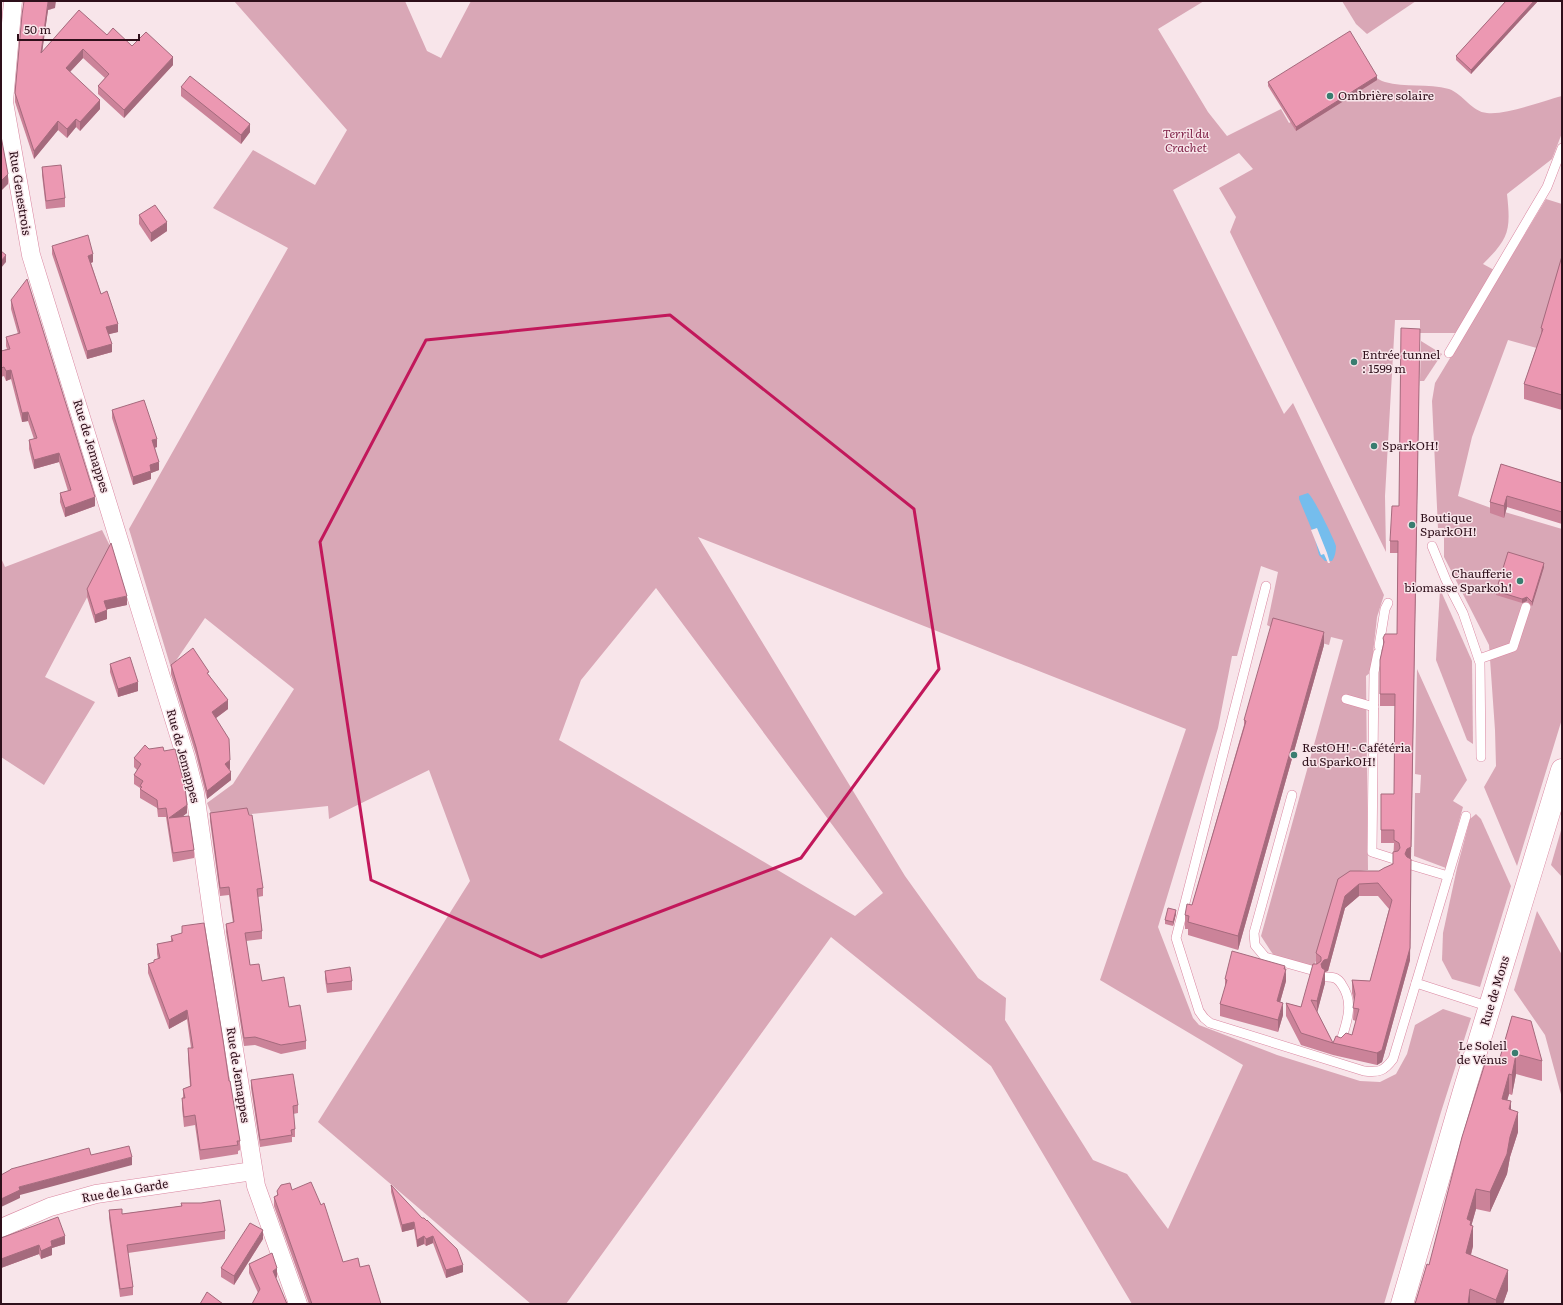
<svg xmlns="http://www.w3.org/2000/svg" width="1563" height="1305" font-family="Literata,serif">
<rect width="100%" height="100%" fill="#f8e5ea"/>
<g fill="#d9a7b6" fill-rule="evenodd">
<path d="M234 1H405L427 51 441 58 471 1H1204L1158 29 1208 112 1227 136 1281 109 1289 123 1374 76C1377 78 1381 81 1385 82 1405 88 1428 83 1449 89 1463 94 1472 112 1487 113 1508 115 1542 101 1562 96V133L1552 159 1507 194C1511 231 1509 238 1483 264L1496 271 1459 333H1420V320H1395L1385 496 1386 552 1230 232 1236 217 1219 188 1253 169 1239 153 1173 190 1284 414 1293 403 1384 595 1377 617 1371 672 1366 676 1368 870 1353 872 1325 933 1314 967 1274 956 1261 936 1343 640 1331 637 1329 645 1278 631 1267 625 1278 572 1261 566 1237 656H1232L1218 728 1158 927 1193 1018 1199 1025 1277 1055 1360 1081 1380 1082 1396 1074 1407 1054 1415 1025 1443 1009 1471 1018 1441 1112 1384 1304H1132L991 1066 831 937 566 1304H531L318 1122 470 881 429 770 329 819 328 806 213 818 207 803 233 784 294 689 205 618 171 668 129 529 288 248 213 208 253 150 315 185 347 130ZM698 537 1186 729 1100 980 1243 1065 1168 1229 1127 1174 1093 1160 1005 1020 1006 998 978 978 905 876ZM656 588 883 893 855 916 559 740 581 680Z"/>
<polygon points="1342,1 1416,1 1367,34 1356,24"/>
<polygon points="1546,199 1562,204 1562,355 1508,340 1472,437 1458,496 1491,508 1562,529 1562,719 1517,866 1484,787 1496,766 1495,730 1489,645 1444,557 1444,528 1438,528 1432,401 1435,383"/>
<polygon points="1421,341 1442,354 1424,381 1420,381"/>
<polygon points="102,530 112,550 45,677 95,702 44,785 1,757 1,558 5,567"/>
<polygon points="1440,589 1472,661 1473,744 1467,740 1436,660"/>
<polygon points="1417,669 1467,780 1453,801 1463,807 1446,868 1414,856 1415,793 1420,793 1421,775 1415,774"/>
<polygon points="1476,814 1481,819 1511,886 1480,987 1452,979 1442,960 1443,933 1457,868 1470,819"/>
<polygon points="1562,827 1562,877 1551,865"/>
<polygon points="1537,911 1562,955 1562,1098 1545,1035 1514,990"/>
</g>
<path fill="#75bded" d="M1308 493C1314 498 1334 539 1336 546 1336 551 1335 557 1332 561H1325L1319 555 1314 535 1299 499V496Z"/>
<polygon fill="#f8e5ea" points="1317,528 1327,553 1330,563 1328,563 1324,554 1321,555 1311,530"/>
<g fill="none" stroke-linecap="round" stroke-linejoin="round">
<g stroke="#da87a1" stroke-width="10">
<g id="lane">
<polyline points="1449,353 1547,187 1562,148"/>
<polyline points="1432,546 1446,580 1463,613 1480,663 1481,757"/>
<path d="M1266 586 1176 938 1199 1011 1204 1018 1210 1023 1364 1071C1379 1073 1384 1071 1393 1059L1416 983"/>
<polyline points="1379,646 1385,609 1388,603"/>
<polyline points="1378,653 1374,672 1372,852 1394,859"/>
<polyline points="1479,659 1513,647 1526,607"/>
<polyline points="1346,699 1374,707"/>
<polyline points="1292,795 1254,933 1255,945 1265,957 1315,971"/>
<polyline points="1466,816 1416,983 1490,1007"/>
<polyline points="1411,865 1448,876"/>
<path d="M1327 977C1334 977 1338 978 1342 985 1355 1004 1346 1024 1340 1044"/>
</g>
</g>
<g stroke="#da87a1" stroke-width="19">
<g id="street">
<polyline points="13,1 4,102 31,255 186,758 195,793 213,919 256,1186 298,1304"/>
<polyline points="1,1228 50,1207 96,1194 253,1171"/>
</g>
</g>
<g stroke="#da87a1" stroke-width="23">
<polyline id="secondary" points="1402,1304 1464,1091 1562,770"/>
</g>
<use href="#lane" stroke="#fff" stroke-width="9"/>
<use href="#street" stroke="#fff" stroke-width="18"/>
<use href="#secondary" stroke="#fff" stroke-width="22"/>
</g>
<g fill="#cb8399">
<polygon points="1506,1 1538,1 1471,74 1456,60 1456,56"/>
<polygon points="55,8 48,10 42,51 107,35 132,46 173,65 124,118 98,94 98,86 105,78 83,58 70,72 100,109 80,131 76,127 67,138 58,130 34,159 15,102 15,93 22,15"/>
<polygon points="1377,80 1296,131 1268,86 1268,82"/>
<polygon points="181,87 250,132 241,144 181,96"/>
<polygon points="42,167 65,198 65,207 46,209 42,175"/>
<polygon points="139,215 167,231 151,242 139,224"/>
<polygon points="52,246 93,262 91,263 101,294 118,332 108,334 112,352 87,359 52,254"/>
<polygon points="1562,256 1562,410 1524,399 1524,384 1541,334 1541,328"/>
<polygon points="11,300 95,506 65,517 60,502 60,493 68,491 59,462 34,469 29,449 29,440 34,439 28,421 22,422 11,379 6,381 4,376 1,377 1,351 7,349 6,346 6,337 18,334 11,309"/>
<polygon points="112,410 157,447 155,448 159,470 151,473 151,479 133,485 112,418"/>
<polygon points="1501,464 1562,483 1562,524 1507,507 1504,518 1490,513 1490,502"/>
<polygon points="1399,506 1411,859 1410,960 1382,1062 1377,1065 1333,1055 1333,1043 1341,1038 1352,1035 1356,1021 1353,1020 1354,1001 1352,993 1352,980 1370,981 1389,909 1378,896 1359,896 1345,908 1328,971 1325,972 1325,983 1317,1012 1333,1043 1333,1055 1301,1045 1286,1016 1286,1003 1301,1007 1316,964 1316,953 1338,879 1379,871 1393,864 1394,843 1381,843 1381,794 1394,794 1395,706 1380,706 1380,660 1383,645 1383,638 1397,634 1398,553 1390,553 1390,541"/>
<polygon points="1544,567 1532,606 1527,601 1522,603 1496,595 1496,591"/>
<polygon points="87,589 127,605 106,609 107,619 95,623 87,597"/>
<polygon points="1324,645 1238,950 1188,935 1188,929 1185,929 1185,915 1192,905 1244,725 1244,720"/>
<polygon points="110,664 138,691 118,697 110,672"/>
<polygon points="171,665 209,675 228,709 216,718 230,769 229,770 231,780 207,799 196,755 171,674"/>
<polygon points="149,749 164,751 187,813 183,816 194,850 194,858 173,862 166,817 158,817 157,808 140,798 140,788 134,784 134,775 137,770 134,767 134,758"/>
<polygon points="210,813 263,888 263,896 258,897 262,931 262,939 246,941 250,965 262,981 289,1007 306,1041 306,1049 281,1054 255,1045 244,1046 226,932 226,924 233,923 229,895 220,896 210,821"/>
<polygon points="1176,914 1173,926 1165,924 1165,920"/>
<polygon points="171,936 229,1081 240,1141 240,1150 238,1151 238,1154 200,1160 195,1125 184,1127 182,1108 182,1098 183,1098 183,1089 190,1086 188,1058 188,1048 191,1048 187,1019 169,1029 148,973 148,964 154,962 158,959 157,954 157,944 171,942"/>
<polygon points="1285,969 1286,981 1280,1002 1283,1015 1278,1032 1220,1016 1220,1004 1225,989 1225,979"/>
<polygon points="325,971 352,981 352,990 327,993 325,979"/>
<polygon points="1512,1016 1542,1061 1542,1081 1516,1074 1512,1095 1509,1094 1507,1100 1511,1110 1518,1132 1510,1157 1507,1174 1490,1212 1476,1209 1471,1226 1473,1246 1471,1255 1508,1290 1503,1304 1415,1304 1429,1265 1499,1061"/>
<polygon points="251,1080 298,1105 298,1113 293,1114 295,1129 295,1137 292,1137 292,1142 260,1147 251,1088"/>
<polygon points="391,1185 463,1272 446,1278 433,1243 426,1246 424,1244 417,1247 414,1229 402,1232 391,1192"/>
<polygon points="292,1190 343,1262 360,1267 381,1304 309,1304 274,1206 274,1197 277,1195 277,1191"/>
<polygon points="181,1203 225,1231 225,1239 128,1253 133,1287 133,1295 120,1297 109,1218 109,1210 122,1214 181,1206"/>
<polygon points="1,1238 65,1244 52,1248 52,1255 41,1259 39,1254 1,1268"/>
<polygon points="263,1239 234,1285 221,1277 221,1268"/>
<polygon points="249,1264 277,1277 258,1293 249,1273"/>
</g>
<g fill="#a56a7d">
<polygon points="51,1 56,1 55,8 48,10 41,61 41,53 48,2"/>
<polygon points="1534,1 1538,1 1471,74 1471,70"/>
<polygon points="83,49 83,58 66,76 66,68"/>
<polygon points="173,57 173,65 124,118 124,110"/>
<polygon points="1377,76 1377,80 1296,131 1296,127"/>
<polygon points="100,100 100,109 80,131 80,122"/>
<polygon points="76,119 76,127 67,138 67,129"/>
<polygon points="58,121 58,130 34,159 34,151"/>
<polygon points="250,124 250,132 241,144 241,135"/>
<polygon points="8,174 8,184 1,191 1,181"/>
<polygon points="167,222 167,231 151,242 151,233"/>
<polygon points="93,254 93,262 88,264 88,256"/>
<polygon points="6,255 6,262 1,268 1,261"/>
<polygon points="118,324 118,332 106,335 106,327"/>
<polygon points="1420,329 1411,859 1405,866 1405,854"/>
<polygon points="112,344 112,352 87,359 87,351"/>
<polygon points="11,370 11,379 6,381 6,371"/>
<polygon points="28,412 28,421 22,422 22,413"/>
<polygon points="157,439 157,447 152,448 152,440"/>
<polygon points="59,453 59,462 34,469 34,460"/>
<polygon points="159,462 159,470 151,473 151,479 133,485 133,477 150,465"/>
<polygon points="1507,496 1507,507 1504,518 1504,506"/>
<polygon points="95,497 95,506 65,517 65,508"/>
<polygon points="1544,563 1544,567 1532,606 1532,602"/>
<polygon points="127,596 127,605 104,610 104,601"/>
<polygon points="1527,597 1527,601 1522,603 1522,599"/>
<polygon points="107,610 107,619 95,623 95,615"/>
<polygon points="1324,632 1324,645 1238,950 1238,936"/>
<polygon points="138,682 138,691 118,697 118,689"/>
<polygon points="228,700 228,709 212,721 212,712"/>
<polygon points="230,760 230,769 225,773 225,764"/>
<polygon points="231,772 231,780 207,799 207,791"/>
<polygon points="187,805 187,813 169,827 169,818"/>
<polygon points="1411,859 1410,960 1382,1062 1377,1065 1377,1053"/>
<polygon points="1359,884 1359,896 1345,908 1328,971 1325,972 1325,983 1317,1013 1317,1001 1321,976 1321,964 1345,896"/>
<polygon points="1176,910 1176,914 1173,926 1173,922"/>
<polygon points="1285,966 1285,974 1286,969 1286,981 1277,1013 1277,1001"/>
<polygon points="1283,1003 1283,1015 1278,1032 1278,1020"/>
<polygon points="187,1010 187,1019 169,1029 169,1020"/>
<polygon points="1516,1054 1516,1074 1512,1095 1512,1075"/>
<polygon points="1509,1074 1509,1094 1502,1119 1502,1099"/>
<polygon points="1511,1101 1511,1121 1509,1109"/>
<polygon points="1518,1112 1518,1132 1510,1157 1507,1174 1490,1212 1490,1192"/>
<polygon points="132,1157 132,1165 20,1195 20,1198 1,1207 1,1199 19,1187"/>
<polygon points="1476,1189 1476,1209 1471,1227 1473,1226 1473,1246 1466,1273 1466,1253 1467,1219"/>
<polygon points="414,1222 414,1229 402,1232 402,1225"/>
<polygon points="263,1230 263,1239 234,1285 234,1276"/>
<polygon points="65,1236 65,1244 52,1248 52,1255 41,1259 41,1251 51,1241"/>
<polygon points="424,1236 424,1244 417,1247 417,1240"/>
<polygon points="433,1236 433,1243 426,1246 426,1239"/>
<polygon points="39,1245 39,1254 1,1268 1,1259"/>
<polygon points="463,1265 463,1272 446,1278 446,1270"/>
<polygon points="277,1268 277,1277 273,1280 273,1271"/>
<polygon points="1508,1270 1508,1290 1503,1304 1496,1304 1496,1300"/>
<polygon points="1470,1289 1470,1304 1468,1304"/>
</g>
<g fill="#ec98b2" stroke="#a56a7d">
<polygon points="24,1 51,1 48,2 41,53 79,10 107,35 113,28 132,46 146,32 173,57 124,110 98,86 109,74 83,49 66,68 100,100 80,122 76,119 67,129 58,121 34,151 15,93 22,15"/>
<polygon points="1506,1 1534,1 1471,70 1456,56"/>
<polygon points="1350,31 1377,76 1296,127 1268,82"/>
<polygon points="190,76 250,124 241,135 181,87"/>
<polygon points="1,136 8,174 1,181"/>
<polygon points="61,165 65,198 46,201 42,167"/>
<polygon points="155,205 167,222 151,233 139,215"/>
<polygon points="88,235 93,254 88,256 101,294 107,291 118,324 106,327 112,344 87,351 52,246"/>
<polygon points="1,251 6,255 1,261"/>
<polygon points="1562,256 1562,395 1524,384 1543,329 1541,328"/>
<polygon points="27,279 95,497 65,508 60,493 71,490 59,453 34,460 29,440 37,438 28,412 22,413 11,370 6,371 4,367 1,368 1,351 10,349 6,337 20,333 11,300"/>
<polygon points="1401,328 1420,329 1411,847 1407,849 1405,854 1407,857 1411,859 1410,948 1382,1050 1377,1053 1333,1043 1336,1036 1341,1038 1346,1033 1352,1035 1359,1009 1353,1008 1355,994 1352,980 1370,981 1392,900 1378,883 1359,884 1345,896 1328,959 1324,960 1321,964 1322,968 1325,970 1317,1001 1311,1000 1333,1043 1301,1033 1286,1003 1301,1007 1313,964 1317,964 1321,961 1321,957 1316,953 1338,879 1350,871 1379,871 1384,868 1393,864 1393,852 1398,851 1400,848 1399,843 1394,840 1394,830 1381,830 1381,794 1394,794 1395,694 1380,694 1380,660 1384,642 1383,638 1385,634 1397,634 1398,541 1390,541 1392,506 1399,506"/>
<polygon points="144,400 157,439 152,440 159,462 150,465 151,471 133,477 112,410"/>
<polygon points="1501,464 1562,483 1562,512 1507,496 1504,506 1490,502"/>
<polygon points="111,543 127,596 104,601 107,610 95,615 87,589"/>
<polygon points="1508,552 1544,563 1532,602 1527,597 1522,599 1496,591"/>
<polygon points="1273,618 1324,632 1238,936 1188,922 1189,916 1185,915 1187,904 1192,905 1246,721 1244,720"/>
<polygon points="193,648 209,672 207,673 228,700 212,712 229,739 230,760 225,764 231,772 207,791 196,747 171,665"/>
<polygon points="130,657 138,682 118,689 110,664"/>
<polygon points="145,745 149,749 163,747 164,751 175,749 185,787 187,805 169,818 189,816 194,850 173,853 166,808 158,809 157,800 140,789 142,787 140,786 143,781 134,775 141,764 134,758"/>
<polygon points="247,808 249,815 252,815 263,888 257,889 262,931 245,933 250,965 259,964 262,981 284,977 289,1007 300,1005 306,1041 281,1045 255,1037 244,1038 226,924 234,922 229,887 220,888 210,813"/>
<polygon points="1168,908 1176,910 1173,922 1165,920"/>
<polygon points="204,923 223,1040 229,1081 230,1081 240,1141 237,1141 238,1145 200,1150 195,1115 184,1117 182,1098 185,1098 183,1089 191,1086 188,1048 193,1048 187,1010 169,1020 148,964 154,962 154,960 160,958 157,944 173,941 171,936 182,933 182,926"/>
<polygon points="1232,951 1285,966 1284,969 1286,969 1277,1001 1283,1003 1278,1020 1220,1004 1227,980 1225,979"/>
<polygon points="350,967 352,981 327,984 325,971"/>
<polygon points="1512,1016 1531,1021 1542,1061 1516,1054 1512,1075 1509,1074 1502,1099 1511,1101 1509,1109 1518,1112 1510,1137 1507,1154 1490,1192 1476,1189 1467,1219 1471,1221 1470,1225 1473,1226 1466,1253 1508,1270 1496,1300 1470,1289 1468,1304 1415,1304 1427,1264 1429,1265 1462,1137 1487,1057 1499,1061"/>
<polygon points="293,1074 298,1105 293,1106 295,1129 291,1130 292,1135 260,1140 251,1080"/>
<polygon points="129,1146 132,1157 19,1187 20,1190 1,1199 1,1175 10,1170 11,1169 89,1148 91,1155"/>
<polygon points="311,1182 321,1205 324,1203 343,1262 358,1258 360,1267 369,1265 381,1304 312,1304 274,1197 278,1195 277,1191 281,1185 290,1183 292,1190"/>
<polygon points="391,1185 422,1218 424,1218 427,1221 427,1220 457,1249 463,1265 446,1270 433,1236 426,1239 424,1236 417,1240 414,1222 402,1225"/>
<polygon points="220,1200 225,1231 127,1245 133,1287 120,1289 109,1210 122,1209 122,1214 182,1206 181,1203 201,1203"/>
<polygon points="58,1217 65,1236 51,1241 52,1246 41,1251 39,1245 1,1259 1,1238"/>
<polygon points="250,1223 263,1230 234,1276 221,1268"/>
<polygon points="272,1253 277,1268 273,1271 287,1304 252,1304 260,1289 249,1264"/>
<polygon points="207,1292 223,1304 200,1304"/>
</g>
<path fill="none" stroke="#c2185b" stroke-width="3" stroke-linejoin="round" d="M670 315 914 509 939 669 801 858 541 957 371 880 320 542 426 340Z"/>
<g fill="#397d70" stroke="#f8e5ea" stroke-width="1.5">
<circle cx="1330" cy="96" r="4"/>
<circle cx="1354" cy="362" r="4"/>
<circle cx="1374" cy="446" r="4"/>
<circle cx="1412" cy="525" r="4"/>
<circle cx="1520" cy="581" r="4"/>
<circle cx="1294" cy="755" r="4"/>
<circle cx="1515" cy="1053" r="4"/>
</g>
<g text-anchor="middle" stroke-width="3" stroke-linejoin="round" paint-order="stroke">
<g font-size="12" fill="#2e0f1a" stroke="#f8e5ea" text-anchor="start">
<text x="1338" y="100">Ombrière solaire</text>
<text x="1362" y="359">Entrée tunnel<tspan x="1362" dy="14">: 1599 m</tspan></text>
<text x="1382" y="450">SparkOH!</text>
<text x="1420" y="522">Boutique<tspan x="1420" dy="14">SparkOH!</tspan></text>
<text x="1512" y="578" text-anchor="end">Chaufferie<tspan x="1512" dy="14">biomasse Sparkoh!</tspan></text>
<text x="1302" y="752">RestOH! - Cafétéria<tspan x="1302" dy="14">du SparkOH!</tspan></text>
<text x="1507" y="1050" text-anchor="end">Le Soleil<tspan x="1507" dy="14">de Vénus</tspan></text>
</g>
<g font-size="12" font-style="italic" fill="#82264b" stroke="#f8e5ea">
<text x="1186" y="138">Terril du<tspan x="1186" dy="14">Crachet</tspan></text>
</g>
<g font-size="12" fill="#2e0f1a" stroke="#f8e5ea">
<text transform="translate(20 193) rotate(81)" y="4">Rue Genestrois</text>
<text transform="translate(91 446) rotate(73)" y="4">Rue de Jemappes</text>
<text transform="translate(183 756) rotate(75)" y="4">Rue de Jemappes</text>
<text transform="translate(1495 991) rotate(-73)" y="4">Rue de Mons</text>
<text transform="translate(238 1075) rotate(81)" y="4">Rue de Jemappes</text>
<text transform="translate(125 1191) rotate(-10)" y="4">Rue de la Garde</text>
</g>
</g>
<rect width="1563" height="1305" fill="none" stroke="#2e0f1a" stroke-width="4"/>
<path d="M18 34v6h121v-6" fill="none" stroke="#2e0f1a" stroke-width="2"/>
<text x="24" y="34" font-size="12" fill="#2e0f1a" stroke="#f8e5ea" stroke-width="3" paint-order="stroke">50 m</text>
</svg>
